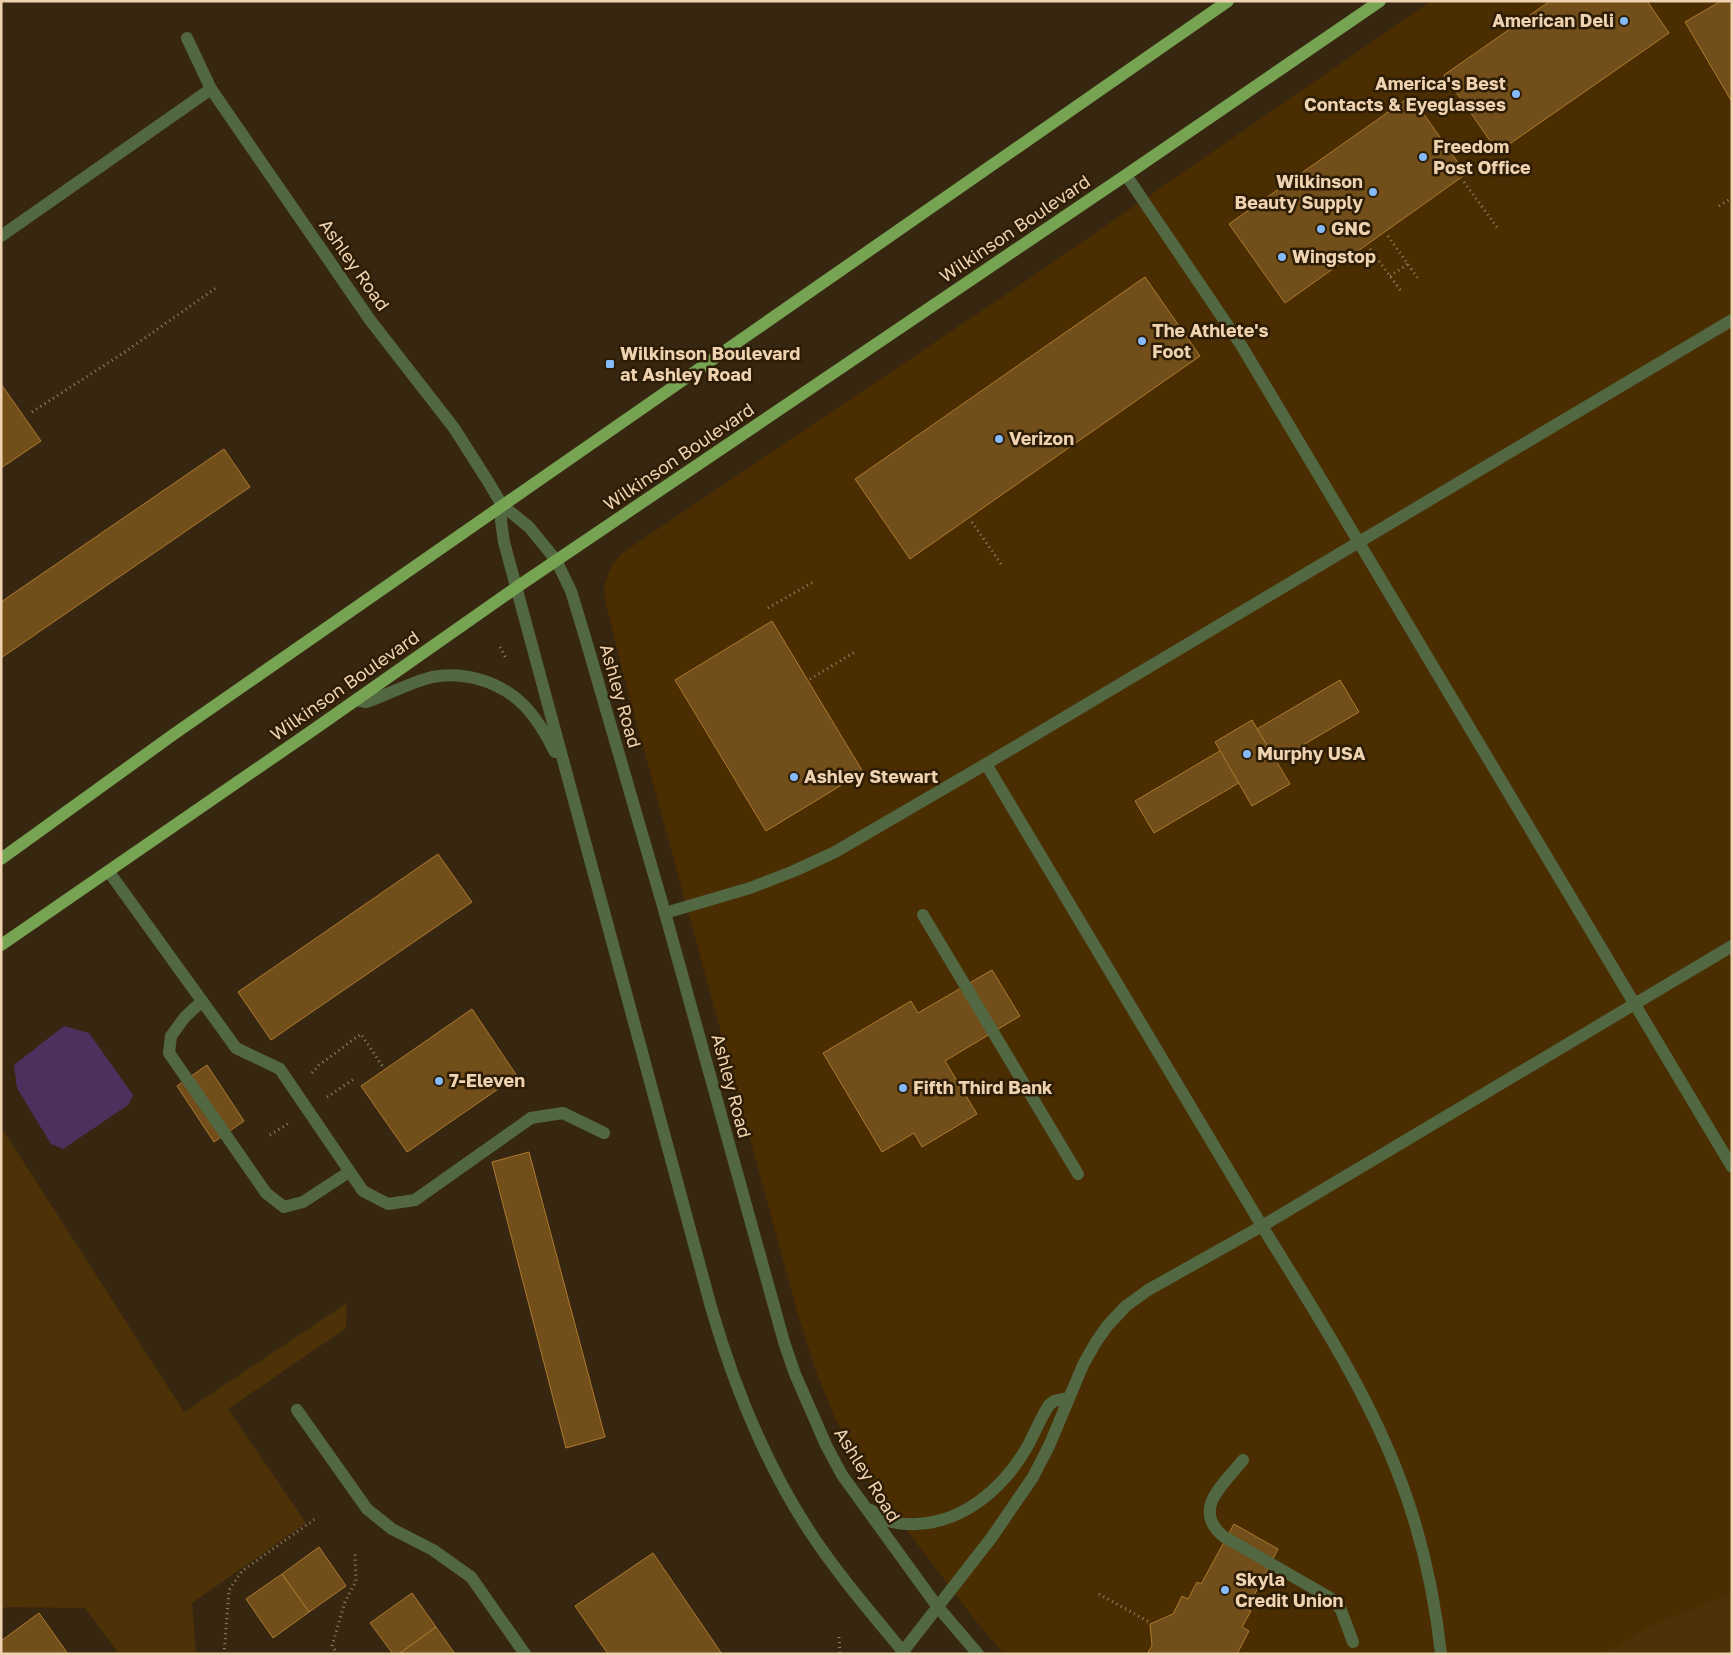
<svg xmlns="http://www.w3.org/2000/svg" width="1733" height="1655" font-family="'Golos Text',sans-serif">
<rect width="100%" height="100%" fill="#382710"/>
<polygon fill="#4a2d00" points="1431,1 1732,1 1732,1654 1004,1654 975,1620 858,1466 834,1416 817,1374 798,1315 624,677 605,600 604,587 607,578 612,565 620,555 631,547 1017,287"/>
<g fill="#4d3208">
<polygon points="1,1127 184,1412 347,1303 346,1328 228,1409 306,1523 192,1603 196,1654 119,1654 85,1608 6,1607 1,1611"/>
<polygon points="1732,1593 1732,1654 1598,1654 1616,1647 1652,1625"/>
</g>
<polygon fill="#4d305d" points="64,1026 89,1033 133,1095 128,1105 63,1149 51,1144 17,1088 14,1065"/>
<g fill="#724e1a" stroke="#ae7a30">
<polygon points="1550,1 1647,1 1669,33 1498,152 1444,75"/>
<polygon points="1721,1 1732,1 1732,102 1685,22"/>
<polygon points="1411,96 1466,174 1285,303 1229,224"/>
<polygon points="1145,277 1200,356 910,559 855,479"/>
<polygon points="1,384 41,441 1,468"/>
<polygon points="224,449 250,487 1,658 1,602"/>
<polygon points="772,621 863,772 766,831 675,680"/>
<polygon points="1340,680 1359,712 1154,833 1135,801"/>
<polygon points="1252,720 1290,784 1252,806 1215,742"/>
<polygon points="438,854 472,902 271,1040 238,992"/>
<polygon points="992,970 1020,1016 945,1061 977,1114 922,1147 914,1133 882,1152 823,1053 911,1001 918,1013"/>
<polygon points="472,1009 517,1076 407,1152 361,1086"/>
<polygon points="207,1065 244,1121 214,1142 177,1086"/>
<polygon points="529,1152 605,1437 566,1448 492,1162"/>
<polygon points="1234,1524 1278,1549 1247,1609 1251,1611 1242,1627 1249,1631 1237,1654 1147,1654 1152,1646 1150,1624 1173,1614 1182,1596 1188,1599 1197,1582 1201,1584"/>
<polygon points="319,1547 346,1586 309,1612 282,1574"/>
<polygon points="653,1553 722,1654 608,1654 575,1606"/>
<polygon points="282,1574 309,1612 273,1638 246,1599"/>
<polygon points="412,1593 436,1627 399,1654 393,1654 370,1623"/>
<polygon points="39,1613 68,1654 1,1654 1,1641"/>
<polygon points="436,1627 455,1654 399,1654"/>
</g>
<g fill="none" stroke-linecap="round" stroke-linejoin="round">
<g stroke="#998265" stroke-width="3" stroke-dasharray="1 4" stroke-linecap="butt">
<polyline points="1464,182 1499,230"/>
<polyline points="1719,206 1732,198"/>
<polyline points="1388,236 1419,280"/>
<polyline points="1370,249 1401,291"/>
<polyline points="1390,276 1408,264"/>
<polyline points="32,412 125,352 216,288"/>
<polyline points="972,522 1001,564"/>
<polyline points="768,608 815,581"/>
<polyline points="500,647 506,658"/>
<polyline points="810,679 855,652"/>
<polyline points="312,1073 319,1065 361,1034 383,1067"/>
<polyline points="327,1097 354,1079"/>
<polyline points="270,1135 289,1123"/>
<polyline points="1099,1594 1149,1622"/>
<polyline points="839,1637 840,1654"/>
<polyline points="224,1654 229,1590 242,1571 315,1519"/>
<polyline points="338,1654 332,1646 345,1602 356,1581 355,1553"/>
</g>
<g stroke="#516842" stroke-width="12">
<polyline points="187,38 211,89 370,320 454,428 489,483 502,505 529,527 556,560 571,591 585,637 665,913 784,1342 795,1374 826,1445 842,1475 937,1606 978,1654"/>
<polyline points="1126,175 1241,345 1732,1167"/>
<polyline points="1,236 211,89"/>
<path d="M502 505 501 521 504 542 711 1307C734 1386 766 1466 812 1535 840 1577 873 1615 905 1654"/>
<path d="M356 700 366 702 372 700C391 693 412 682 432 677 447 674 463 675 478 679 518 690 537 716 555 752"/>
<polyline points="986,764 1262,1226 1732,946"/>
<polyline points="109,872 236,1048 280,1069 363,1191 388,1204 415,1200 531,1118 563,1113 604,1133"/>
<polyline points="665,913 750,888 794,871 835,852 986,764 1732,320"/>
<polyline points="923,915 1078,1174"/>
<polyline points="202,1001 185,1017 171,1036 169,1053 266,1193 284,1207 303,1202 349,1172"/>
<polyline points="297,1410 367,1509 392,1529 433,1550 471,1577 525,1654"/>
<path d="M1243 1460C1224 1484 1191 1509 1223 1536L1332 1599 1341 1610 1353 1642"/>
<path d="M871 1510C884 1523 900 1525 917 1524 964 1522 1003 1488 1026 1449 1034 1435 1040 1419 1049 1405L1054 1401 1069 1398"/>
<path d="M901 1654 992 1537 1033 1477 1049 1446 1083 1365 1096 1342 1108 1325 1126 1306 1148 1290 1262 1226C1310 1304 1361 1381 1395 1466 1419 1525 1434 1590 1441 1654"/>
</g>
<g stroke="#76a453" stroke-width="12">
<polyline points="1,859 174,734 1228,1"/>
<polyline points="1,945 316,728 517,587 1126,175 1380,1"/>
</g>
</g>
<g fill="#85bbfb" stroke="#2e1d06" stroke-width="2">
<circle cx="1624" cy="21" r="5"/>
<circle cx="1516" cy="94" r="5"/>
<circle cx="1423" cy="157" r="5"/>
<circle cx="1373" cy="192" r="5"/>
<circle cx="1321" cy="229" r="5"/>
<circle cx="1282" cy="257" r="5"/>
<circle cx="1142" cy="341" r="5"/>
<rect x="605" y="359" width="10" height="10" rx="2.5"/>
<circle cx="999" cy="439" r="5"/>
<circle cx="1247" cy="754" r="5"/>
<circle cx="794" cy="777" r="5"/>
<circle cx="439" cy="1081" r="5"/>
<circle cx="903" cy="1088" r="5"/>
<circle cx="1225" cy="1590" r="5"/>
</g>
<g text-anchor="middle" stroke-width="5" stroke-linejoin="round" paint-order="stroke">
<g font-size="18" font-weight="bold" fill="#efd3b1" stroke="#2e1d06" text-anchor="start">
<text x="1614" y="27" text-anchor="end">American Deli</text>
<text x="1506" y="90" text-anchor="end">America's Best<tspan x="1506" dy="21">Contacts &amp; Eyeglasses</tspan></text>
<text x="1433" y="153">Freedom<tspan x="1433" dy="21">Post Office</tspan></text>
<text x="1363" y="188" text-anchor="end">Wilkinson<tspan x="1363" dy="21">Beauty Supply</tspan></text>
<text x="1331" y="235">GNC</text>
<text x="1292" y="263">Wingstop</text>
<text x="1152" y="337">The Athlete's<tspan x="1152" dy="21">Foot</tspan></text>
<text x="620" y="360">Wilkinson Boulevard<tspan x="620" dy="21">at Ashley Road</tspan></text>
<text x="1009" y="445">Verizon</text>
<text x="1257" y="760">Murphy USA</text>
<text x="804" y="783">Ashley Stewart</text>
<text x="449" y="1087">7-Eleven</text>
<text x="913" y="1094">Fifth Third Bank</text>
<text x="1235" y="1586">Skyla<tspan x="1235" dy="21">Credit Union</tspan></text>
</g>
<g font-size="18" fill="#efd3b1" stroke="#2e1d06">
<text transform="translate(1015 229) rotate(-34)" y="6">Wilkinson Boulevard</text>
<text transform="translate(354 265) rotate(55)" y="6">Ashley Road</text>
<text transform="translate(679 457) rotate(-34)" y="6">Wilkinson Boulevard</text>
<text transform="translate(345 686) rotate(-35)" y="6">Wilkinson Boulevard</text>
<text transform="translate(620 696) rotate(74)" y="6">Ashley Road</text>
<text transform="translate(731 1086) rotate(75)" y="6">Ashley Road</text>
<text transform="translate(867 1475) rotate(58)" y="6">Ashley Road</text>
</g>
</g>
<rect width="1733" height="1655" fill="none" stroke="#efd3b1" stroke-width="5"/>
</svg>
